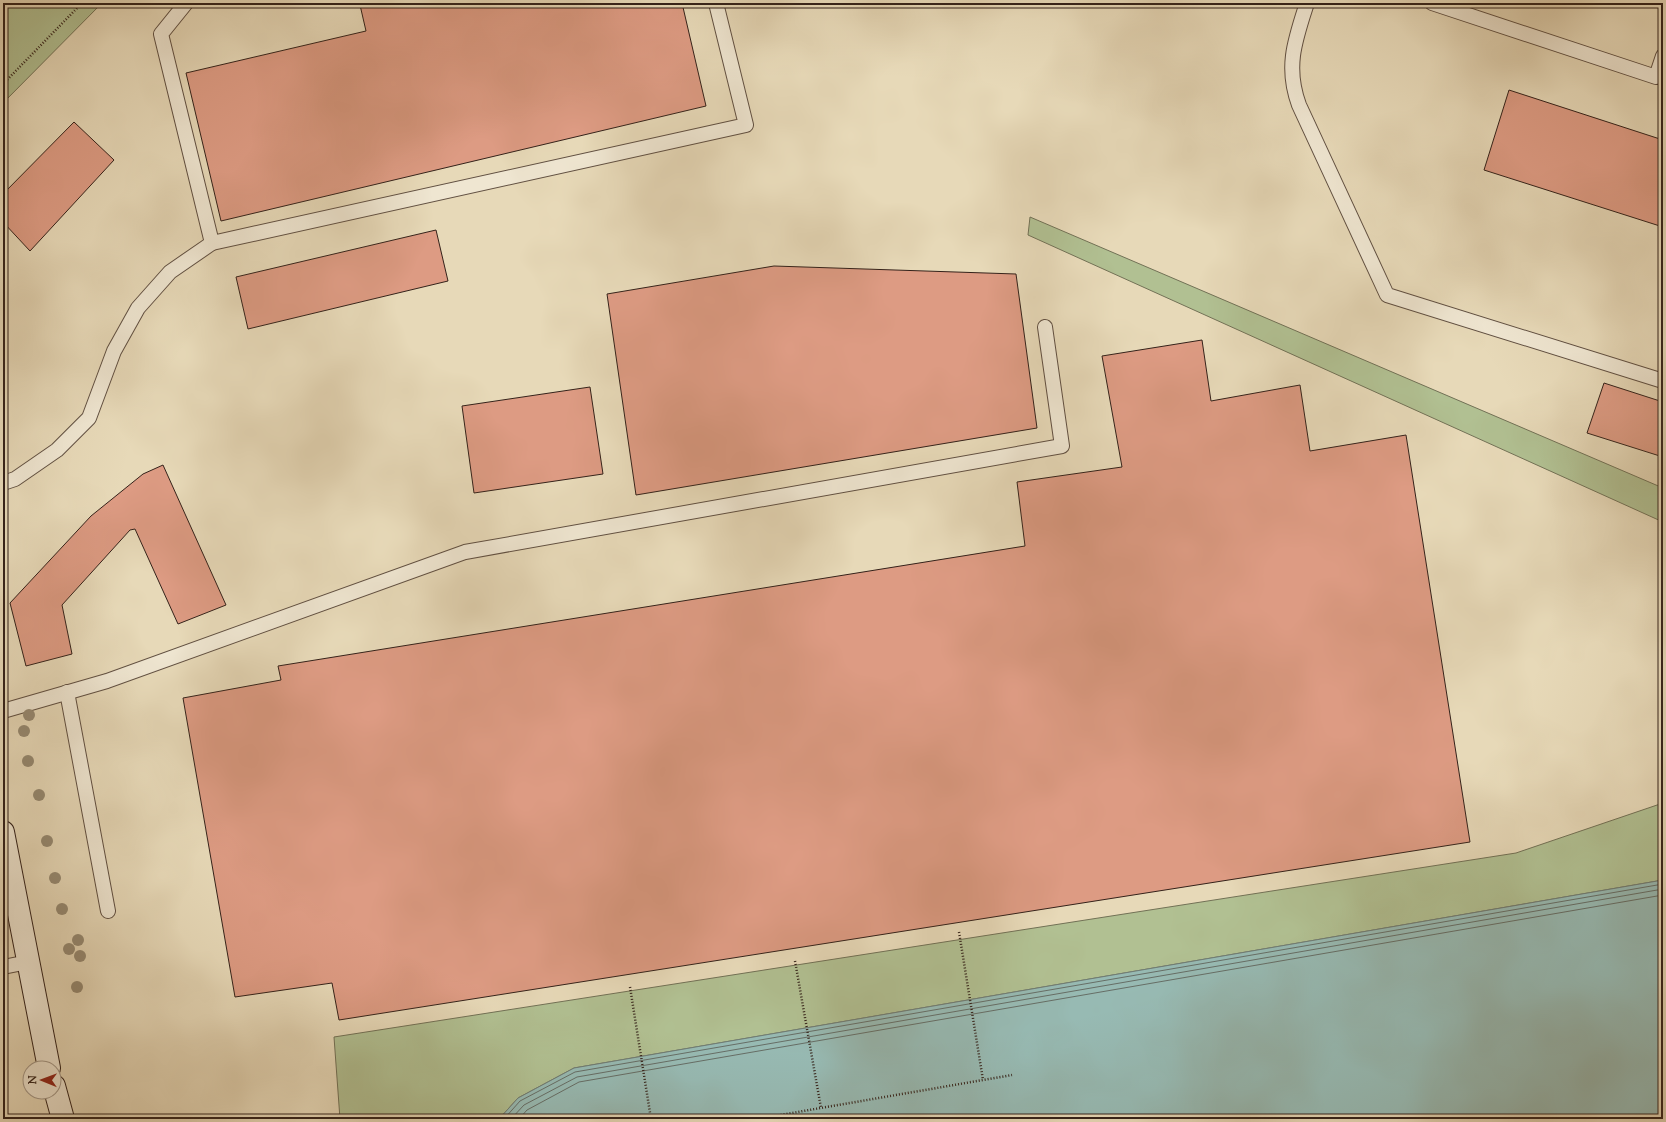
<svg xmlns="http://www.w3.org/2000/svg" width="1666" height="1122" font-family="'Sorts Mill Goudy',serif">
<rect width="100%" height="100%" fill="#e7d9b8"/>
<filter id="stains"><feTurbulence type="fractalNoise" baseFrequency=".005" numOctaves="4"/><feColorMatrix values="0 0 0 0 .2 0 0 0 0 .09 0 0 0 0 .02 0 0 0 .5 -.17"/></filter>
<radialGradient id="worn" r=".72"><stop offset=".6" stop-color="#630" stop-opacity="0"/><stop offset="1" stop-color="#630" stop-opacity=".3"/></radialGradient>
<g fill="#b1c092" stroke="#727156">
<polygon points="3,3 102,3 3,103"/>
<polygon points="1030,217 1663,488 1663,522 1028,235"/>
<polygon points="1663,803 1663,880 574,1068 518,1098 499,1119 340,1119 334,1037 1516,853"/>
</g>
<polygon fill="#97bab3" stroke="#6f7d76" points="1663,880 1663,1119 499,1119 518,1098 574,1068"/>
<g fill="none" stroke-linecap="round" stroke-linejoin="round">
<g stroke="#666e66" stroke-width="1">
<polyline points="504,1119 520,1101 575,1072 1663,884"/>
<polyline points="511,1119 524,1105 577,1077 1663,889"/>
<polyline points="519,1119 527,1110 579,1082 1663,895"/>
</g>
</g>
<g fill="#dd9b83" stroke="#34221a">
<polygon points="368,3 682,3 706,106 221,221 186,73 366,31 360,5"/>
<polygon points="1509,90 1663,140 1663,227 1484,170"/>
<polygon points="74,122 114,160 30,251 3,222 3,194"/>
<polygon points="436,230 448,281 248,329 236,277"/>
<polygon points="774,266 1016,274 1037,428 636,495 607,294"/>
<polygon points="1202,340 1211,401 1300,385 1310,451 1406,435 1470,842 339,1020 332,983 235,997 183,698 281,680 278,666 1025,546 1017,482 1122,467 1102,356"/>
<polygon points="1604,383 1663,402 1663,457 1587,433"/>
<polygon points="590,387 603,474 474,493 462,406"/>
<polygon points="163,465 226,605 178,624 135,529 130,530 62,605 72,654 26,666 10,603 91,516 143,474"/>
</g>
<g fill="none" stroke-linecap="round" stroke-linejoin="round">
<g stroke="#615042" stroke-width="16">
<g id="service">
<polyline points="186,3 161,34 212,243"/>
<path d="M1307 3C1295 40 1285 67 1299 105L1387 295 1663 381"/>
<polyline points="1432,3 1656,77 1663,56"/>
<polyline points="3,483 15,479 57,450 89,418 114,351 138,308 170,272 212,243 746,125 716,3"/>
<polyline points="67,692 108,911"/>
<polyline points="3,711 107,681 465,552 1062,446 1045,327"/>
<polyline points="3,967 28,962"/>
</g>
</g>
<g stroke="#34221a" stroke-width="24">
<g id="secondary">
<polyline points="3,832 49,1068"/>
<polyline points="54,1086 63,1119"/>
</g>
</g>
<g stroke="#34221a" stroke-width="2.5" stroke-dasharray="1 2" stroke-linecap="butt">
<polyline points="3,84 82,3"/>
<polyline points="959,932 983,1080"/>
<polyline points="795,961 821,1108"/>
<polyline points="630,987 651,1119"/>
<polyline points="757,1119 1012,1075"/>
</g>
<use href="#service" stroke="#efe6d1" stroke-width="14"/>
<use href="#secondary" stroke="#efe6d1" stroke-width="22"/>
</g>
<g fill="#968a72">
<circle cx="29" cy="715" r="6"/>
<circle cx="24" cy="731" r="6"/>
<circle cx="28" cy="761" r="6"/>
<circle cx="39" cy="795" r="6"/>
<circle cx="47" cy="841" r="6"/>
<circle cx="55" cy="878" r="6"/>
<circle cx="62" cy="909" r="6"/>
<circle cx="78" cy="940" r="6"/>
<circle cx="69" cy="949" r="6"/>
<circle cx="80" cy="956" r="6"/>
<circle cx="77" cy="987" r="6"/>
</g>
<rect width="1666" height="1122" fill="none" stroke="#e7d9b8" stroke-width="16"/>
<rect x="4" y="4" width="1658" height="1114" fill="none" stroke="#34221a" stroke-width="2"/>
<rect x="8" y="8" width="1650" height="1106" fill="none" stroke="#34221a"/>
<g transform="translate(42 1080) rotate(271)"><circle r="19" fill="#efe6d1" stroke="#a49888"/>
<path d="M0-3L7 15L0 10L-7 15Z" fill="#8f2418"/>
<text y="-6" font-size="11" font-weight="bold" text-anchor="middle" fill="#34221a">N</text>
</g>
<rect width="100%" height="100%" filter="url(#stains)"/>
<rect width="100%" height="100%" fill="url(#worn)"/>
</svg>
